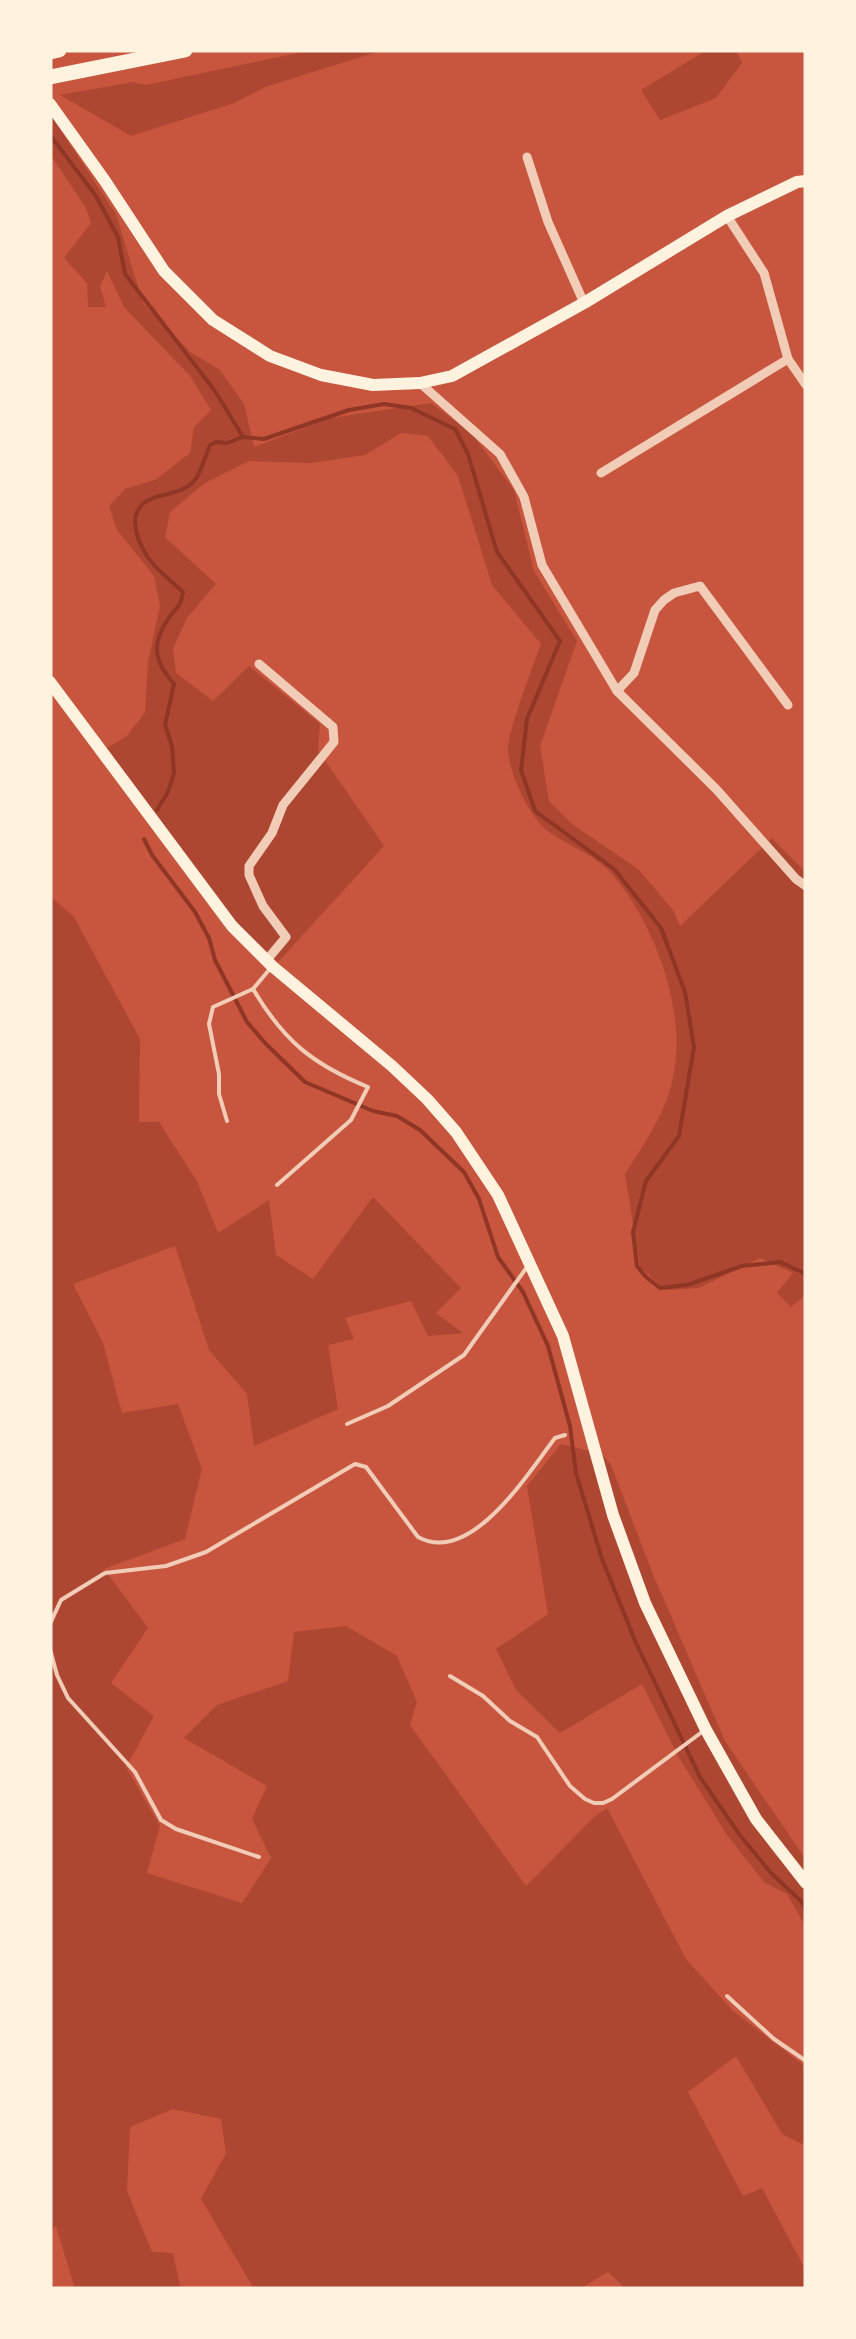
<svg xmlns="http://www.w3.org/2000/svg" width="856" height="2339" font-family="Mulish,sans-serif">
<rect width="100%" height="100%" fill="#c8553d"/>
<g fill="#ae4732">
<polygon points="312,50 383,50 265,87 234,103 131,136 60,95 133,82 146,85"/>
<polygon points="707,50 736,50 742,63 716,98 660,120 641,90"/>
<path d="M50 114 116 214 143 303 190 352 220 370 244 404 254 447 331 418 431 403 472 434 514 490 534 571 577 641 540 746 549 801 572 824 638 869 673 910 680 926 772 838 806 873V1295L791 1307 777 1293 793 1273 760 1258 699 1288 665 1290 640 1267 625 1174C645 1143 668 1110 674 1072 686 1007 652 915 607 869 591 853 567 845 549 832 529 817 511 777 508 753 505 737 534 664 541 644L492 585 458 476 428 436 401 433 365 455 311 463 249 461 205 483 170 512 165 537 216 584 187 618 173 649 176 673 213 701 249 666 320 724 318 750 384 846 278 962 224 911 107 748 127 736 145 712 148 662 160 606 154 576 117 530 109 506 125 489 155 480 190 453 194 427 211 410 190 376 124 307 107 271 100 286 106 307H88L87 283 64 258 91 223 86 208 50 154Z"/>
<polygon points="50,896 74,917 140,1039 139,1122 159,1122 197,1181 218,1233 269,1200 276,1255 313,1279 373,1197 461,1288 436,1313 463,1333 428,1336 411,1301 345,1318 354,1339 328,1345 338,1409 254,1446 247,1394 209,1350 175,1246 73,1284 103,1343 122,1413 178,1404 202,1469 185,1539 104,1569 148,1628 111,1683 154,1716 126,1767 160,1826 147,1873 242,1903 271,1858 252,1819 267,1786 184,1738 217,1705 288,1681 294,1632 346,1626 397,1656 417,1702 410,1725 526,1886 593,1818 607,1808 686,1959 733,2011 806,2067 806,2146 782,2134 736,2056 688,2092 743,2196 762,2188 806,2271 806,2289 626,2289 608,2272 580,2289 254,2289 201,2199 226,2153 221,2119 173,2109 130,2127 127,2191 152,2252 173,2253 181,2289 75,2289 56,2226 50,2231"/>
<polygon points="561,1444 602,1454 611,1465 652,1572 725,1741 806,1860 806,1927 787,1894 764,1882 727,1835 678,1756 642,1684 560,1733 516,1690 496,1649 548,1614 527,1486"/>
</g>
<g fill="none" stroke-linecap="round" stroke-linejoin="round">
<g stroke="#8f3625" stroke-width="4">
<polyline points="50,135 96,196 118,237 125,274 215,391 243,437 264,439 349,410 384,404 411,408 455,429 468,454 497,552 560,641 527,719 521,770 535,811 614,869 661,928 685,992 694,1047 679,1136 646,1181 633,1232 637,1266 646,1277 660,1288 687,1285 742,1266 780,1262 806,1274"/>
<path d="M157 810 168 792 174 773 172 746 165 725 174 684C155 662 150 646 168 619 177 605 180 610 183 592 174 583 163 575 154 565 139 548 122 511 151 499 165 493 184 493 194 481 202 472 205 456 210 445L216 442 227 443 243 437"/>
<polyline points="144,839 152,855 195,912 209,938 215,960 247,1022 265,1043 305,1082 373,1111 397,1116 420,1130 464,1172 479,1199 498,1257 523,1292 548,1346 570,1426 576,1473 602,1559 636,1643 700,1777 739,1834 771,1873 802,1902 806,1910"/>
</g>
<g stroke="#f1ccb7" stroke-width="4">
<path d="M253 989C284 1041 312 1064 368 1087L351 1120 277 1185"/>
<polyline points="227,1121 219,1094 219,1074 209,1024 213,1007 253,989 269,970"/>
<polyline points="347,1424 388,1406 464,1355 527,1267"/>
<path d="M50 1624 61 1600 105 1573 166 1566 206 1552 355 1464 366 1467 418 1537C471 1566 528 1473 555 1438L565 1435"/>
<polyline points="50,1649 57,1675 68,1698 135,1772 161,1820 176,1829 259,1857"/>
<polyline points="450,1676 483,1696 510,1721 537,1737 570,1786 585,1799 594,1803 603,1803 612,1799 702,1732"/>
<polyline points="727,1996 774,2039 806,2061"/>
</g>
<g stroke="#f1ccb7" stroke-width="9">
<polyline points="527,157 548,222 584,303"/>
<polyline points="727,216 764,273 788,359 806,385"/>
<polyline points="420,383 500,454 524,497 542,565 617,691 717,790 796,879 806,886"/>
<polyline points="601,473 788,359"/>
<polyline points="259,664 333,727 334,742 283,805 272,833 249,866 249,875 263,906 286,937 266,961"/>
<polyline points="617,691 634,673 655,610 664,600 674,593 700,586 788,705"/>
</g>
<g stroke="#fff3e0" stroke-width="12">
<polyline points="50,104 105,181 164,271 213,320 270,356 321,375 373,385 420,383 452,376 584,303 727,216 797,182 806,181"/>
<polyline points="50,682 232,926 272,966 392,1066 427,1099 456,1132 498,1195 563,1336 613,1515 645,1603 706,1730 756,1819 806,1883"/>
</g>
<g stroke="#fff3e0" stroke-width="15">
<polyline points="50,52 59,50"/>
<polyline points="50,77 185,50"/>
</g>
</g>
<rect width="856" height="2339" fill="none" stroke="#fff3e0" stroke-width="105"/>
</svg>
